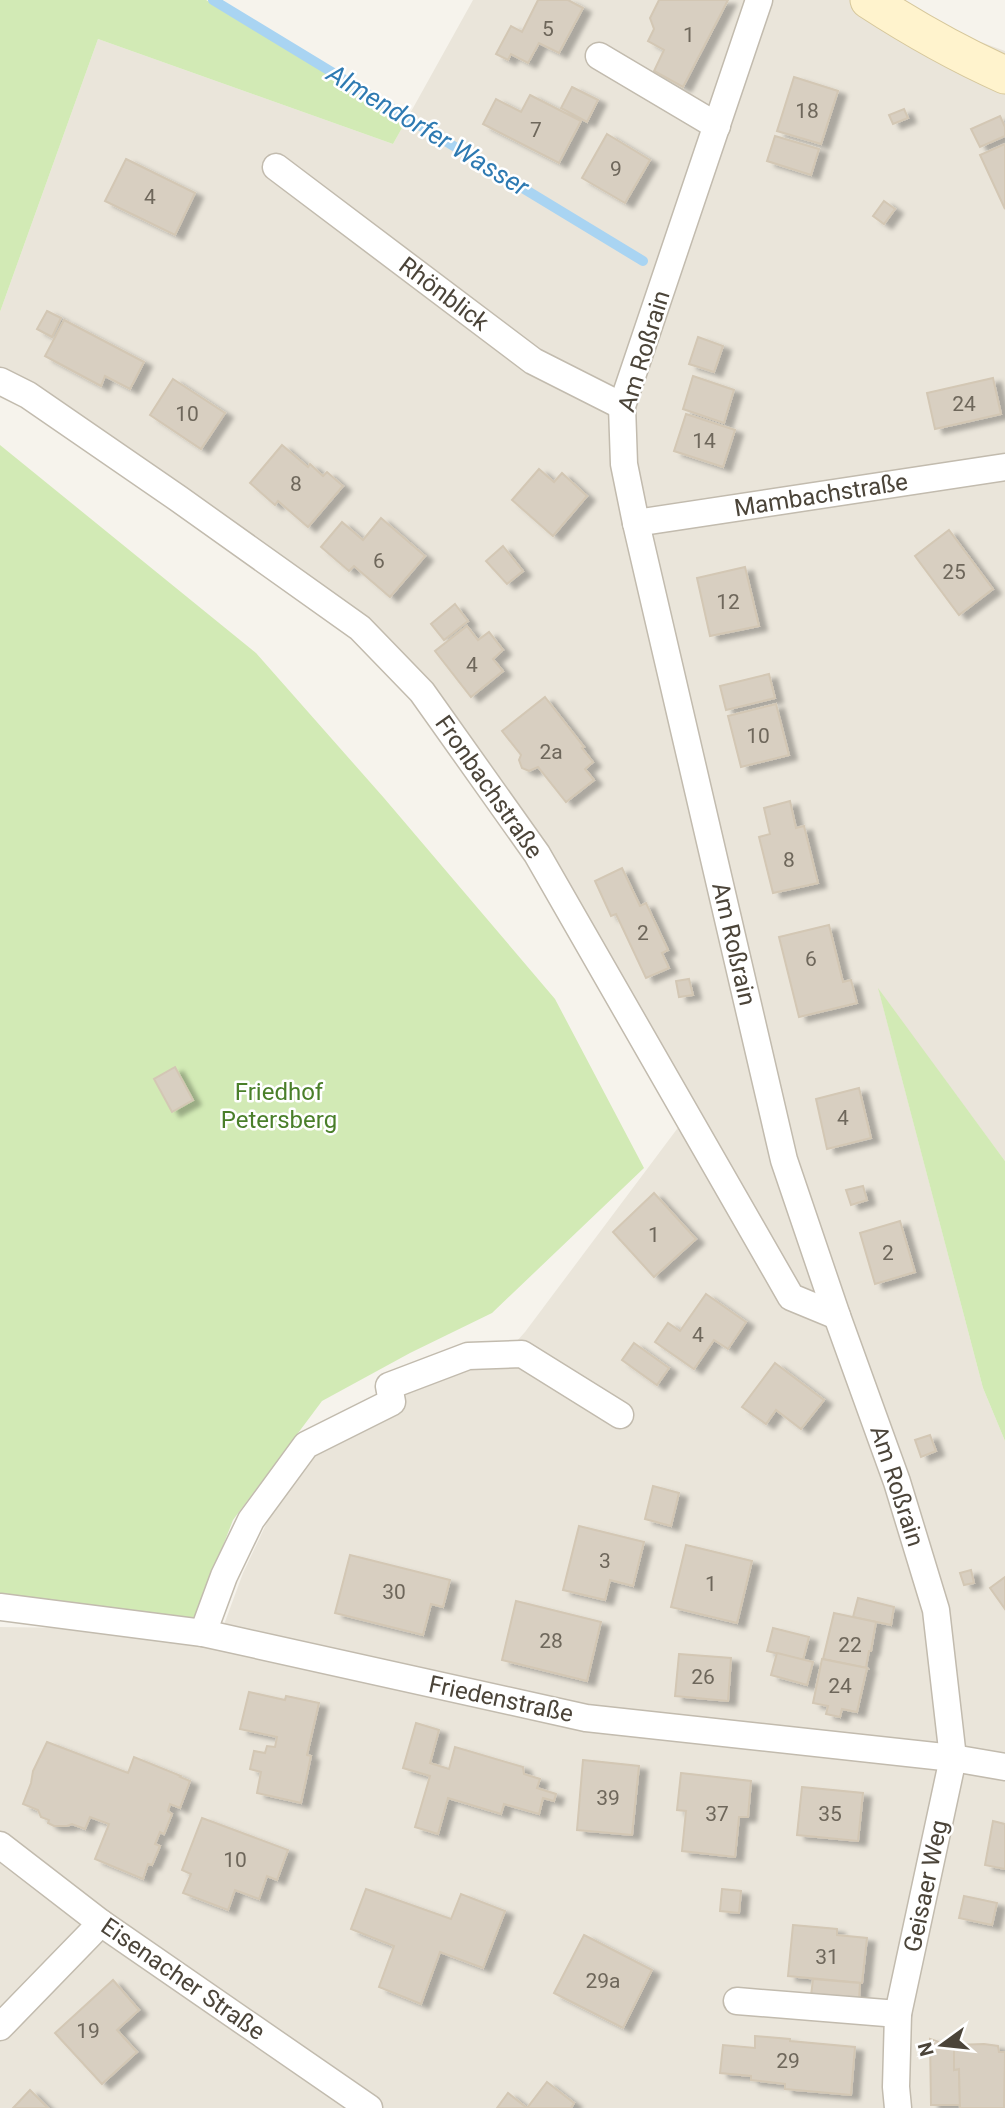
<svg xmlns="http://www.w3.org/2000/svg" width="1005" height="2108" font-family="Roboto,sans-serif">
<defs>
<filter id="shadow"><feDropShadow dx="8" dy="4.5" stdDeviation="2" flood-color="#0004"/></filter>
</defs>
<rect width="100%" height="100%" fill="#f6f3ec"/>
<polygon fill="#eae5da" points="473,0 868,0 1005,51 1005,1161 879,991 983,1388 1005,1441 1005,2108 0,2108 0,1627 222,1630 243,1573 270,1516 325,1442 392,1395 471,1365 499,1361 525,1332 680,1125 530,863 415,702 353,637 21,404 0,394 0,312 98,39 393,144"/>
<g fill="#d2eab5">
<polygon points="0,0 206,0 271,36 407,119 393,144 98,39 0,312"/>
<polygon points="0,445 256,653 384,798 555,999 644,1168 492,1313 410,1353 322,1401 233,1520 193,1623 0,1597"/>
<polygon points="878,988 1005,1161 1005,1441 983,1388"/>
</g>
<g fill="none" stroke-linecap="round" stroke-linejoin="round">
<polyline stroke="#a9d4f2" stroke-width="10" points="213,0 643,261"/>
</g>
<g fill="#d8cfc1" stroke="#d3c7b4" stroke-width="2" filter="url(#shadow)">
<polygon points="538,0 568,0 583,8 559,53 539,43 528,63 511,54 508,60 496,54 511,26 522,32"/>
<polygon points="659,0 728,0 683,87 654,71 664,50 648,41 654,29 650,18"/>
<polygon points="794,77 838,91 821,144 777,131"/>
<polygon points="572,87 598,100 587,122 561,108"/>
<polygon points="530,95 581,121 559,163 483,124 496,99 521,112"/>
<polygon points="904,109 908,118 893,124 889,115"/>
<polygon points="1000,116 1005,127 1005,136 980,147 971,129"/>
<polygon points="607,134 650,160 625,203 582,178"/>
<polygon points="775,136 819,149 811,175 767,161"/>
<polygon points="1005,144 1005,209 980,155"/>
<polygon points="126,159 195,193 175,235 105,201"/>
<polygon points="884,201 895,209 884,224 873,216"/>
<polygon points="47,311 61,318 52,337 37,329"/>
<polygon points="64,320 144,362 130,389 105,376 101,386 45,356"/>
<polygon points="698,337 723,346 714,372 689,364"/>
<polygon points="693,376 734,390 724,423 683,409"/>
<polygon points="993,378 1001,414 935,429 927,393"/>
<polygon points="173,379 225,413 201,449 150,415"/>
<polygon points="686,414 735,430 723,467 674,451"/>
<polygon points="282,445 308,467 310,464 323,476 327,472 343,486 308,527 278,501 275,505 250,483"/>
<polygon points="539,469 554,482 562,473 587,496 553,536 512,500"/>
<polygon points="381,518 425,556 390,597 354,566 349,571 321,547 342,522 363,540"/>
<polygon points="949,530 993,589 959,615 915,556"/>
<polygon points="503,546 523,571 507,584 486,561"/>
<polygon points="745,567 759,626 710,636 697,578"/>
<polygon points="455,604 468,621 444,640 431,624"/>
<polygon points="467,626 478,640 489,632 503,650 493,659 503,671 471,697 435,651"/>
<polygon points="769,674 775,698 726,710 720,686"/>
<polygon points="545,697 584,747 582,748 593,762 585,769 594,780 566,802 538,767 529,771 522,768 519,760 521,755 502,731"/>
<polygon points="776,704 789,755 741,767 728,716"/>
<polygon points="790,801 796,828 804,826 818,883 773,893 759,837 770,834 764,808"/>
<polygon points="622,868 640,906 646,903 668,950 662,953 669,968 646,978 616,914 611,916 595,881"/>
<polygon points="829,925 843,982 851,980 857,1003 799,1017 779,937"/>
<polygon points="689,979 693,995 679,997 676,981"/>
<polygon points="175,1067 193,1100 172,1112 154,1079"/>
<polygon points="859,1088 871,1138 827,1149 816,1099"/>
<polygon points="863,1186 867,1200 851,1205 846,1190"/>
<polygon points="654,1193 696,1239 654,1277 613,1232"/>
<polygon points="900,1221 915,1272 875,1284 860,1233"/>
<polygon points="706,1294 746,1322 728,1349 714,1340 694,1369 655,1342 668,1323 680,1331"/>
<polygon points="634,1343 669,1368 657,1385 622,1360"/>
<polygon points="775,1363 824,1400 801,1429 776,1410 766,1424 742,1407"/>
<polygon points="930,1435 936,1451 921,1457 915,1440"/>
<polygon points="653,1486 679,1493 671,1526 645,1519"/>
<polygon points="579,1526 644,1542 633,1586 610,1580 605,1600 563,1590"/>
<polygon points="686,1545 752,1561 737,1623 671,1607"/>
<polygon points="350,1555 450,1580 443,1607 431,1604 423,1635 335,1613"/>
<polygon points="971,1570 974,1583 964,1585 960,1573"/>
<polygon points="1005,1577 1005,1609 990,1588"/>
<polygon points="858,1598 894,1607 891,1625 853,1617"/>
<polygon points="516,1601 601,1622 587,1681 502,1660"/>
<polygon points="834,1613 876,1622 871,1651 869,1651 866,1667 867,1668 823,1659"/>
<polygon points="773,1628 809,1637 803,1660 767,1651"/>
<polygon points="777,1653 813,1662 807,1685 771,1675"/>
<polygon points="679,1654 731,1658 728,1701 675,1696"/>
<polygon points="822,1659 867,1668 857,1712 842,1709 840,1717 826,1714 828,1706 813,1703"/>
<polygon points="249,1692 285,1700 286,1696 319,1703 307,1755 311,1756 301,1803 257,1793 261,1772 250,1769 254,1751 265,1753 267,1746 275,1747 277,1737 240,1729"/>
<polygon points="416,1723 439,1730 430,1763 449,1769 455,1747 523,1767 524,1774 540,1779 537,1788 556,1794 554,1801 543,1798 539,1814 504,1804 501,1814 448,1798 438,1834 415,1827 430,1776 403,1768"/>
<polygon points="47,1742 128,1773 134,1757 181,1776 180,1777 190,1781 180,1808 170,1804 168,1811 172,1814 164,1834 160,1832 155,1844 160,1846 152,1865 148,1864 143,1879 95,1859 109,1824 90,1817 85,1829 72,1824 67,1826 54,1826 48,1823 49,1820 41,1817 38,1810 23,1804 31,1783 33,1771"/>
<polygon points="583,1760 639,1766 632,1835 577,1830"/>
<polygon points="681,1773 751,1781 748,1817 739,1817 735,1857 682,1851 686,1811 677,1810"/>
<polygon points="802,1787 863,1793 858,1841 797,1835"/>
<polygon points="202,1818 288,1850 277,1880 267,1876 259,1899 235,1890 228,1910 183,1893 191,1874 182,1870"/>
<polygon points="993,1821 1005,1824 1005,1869 985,1865"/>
<polygon points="366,1889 451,1919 461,1894 505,1911 483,1968 440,1952 421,2004 379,1987 394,1946 351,1929"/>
<polygon points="722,1889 741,1891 739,1913 720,1911"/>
<polygon points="964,1896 997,1903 992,1925 959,1918"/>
<polygon points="793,1925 837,1929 837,1935 867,1938 862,1983 788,1976"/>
<polygon points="584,1935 652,1970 623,2028 554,1993"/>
<polygon points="813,1979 860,1983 859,2000 811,1996"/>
<polygon points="113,1980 139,2010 117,2030 137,2052 102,2084 55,2033"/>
<polygon points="755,2036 790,2039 790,2041 855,2047 851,2095 785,2089 785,2084 751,2080 751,2076 720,2073 723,2045 755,2048"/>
<polygon points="930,2039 954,2047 954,2070 959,2069 960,2105 931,2105"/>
<polygon points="984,2044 998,2046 999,2052 1005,2052 1004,2108 960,2108 959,2069 954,2070 954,2045"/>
<polygon points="547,2082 574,2103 571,2108 497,2108 508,2093 527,2108"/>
<polygon points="30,2090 48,2108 13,2108"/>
</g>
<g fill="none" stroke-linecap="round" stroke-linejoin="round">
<g stroke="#c2bbae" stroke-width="29">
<g id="street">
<polyline points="759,0 622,406 624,464 636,523 784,1160 837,1316 897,1482 936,1610 953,1758 898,2014 896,2087 898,2108"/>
<polyline points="599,56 717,126"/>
<polyline points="276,167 533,361 622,406"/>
<polyline points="0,381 28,395 179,499 360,628 422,692 537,854 791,1297 837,1316"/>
<polyline points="636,523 1005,467"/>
<polyline points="0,1607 203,1633 586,1718 953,1758 1005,1767"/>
<polyline points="203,1633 224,1576 251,1520 306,1445 392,1402 389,1386 468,1356 522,1354 620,1415"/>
<polyline points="0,1845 101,1923 369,2108"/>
<polyline points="737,2001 898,2014"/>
<polyline points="0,2027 101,1923"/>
</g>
</g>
<g stroke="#d6c79b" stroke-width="39">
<path id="secondary" d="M869 0C912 28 958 54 1005 75"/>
</g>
<use href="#street" stroke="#fff" stroke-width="26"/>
<use href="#secondary" stroke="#fff3cd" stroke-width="37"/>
</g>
<g text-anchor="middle" stroke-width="5" stroke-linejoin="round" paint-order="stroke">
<g font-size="21" fill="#6e675b">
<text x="548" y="36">5</text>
<text x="689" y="42">1</text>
<text x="807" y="118">18</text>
<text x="536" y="137">7</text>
<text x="616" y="176">9</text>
<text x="150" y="204">4</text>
<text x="964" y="411">24</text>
<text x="187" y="421">10</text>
<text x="704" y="448">14</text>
<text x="296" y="491">8</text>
<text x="379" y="568">6</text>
<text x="954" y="579">25</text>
<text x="728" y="609">12</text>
<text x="472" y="672">4</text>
<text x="758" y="743">10</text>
<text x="551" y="759">2a</text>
<text x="789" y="867">8</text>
<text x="643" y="940">2</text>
<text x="811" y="966">6</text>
<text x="843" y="1125">4</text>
<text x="654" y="1242">1</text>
<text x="888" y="1260">2</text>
<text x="698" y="1342">4</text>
<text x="605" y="1568">3</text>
<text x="711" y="1591">1</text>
<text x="394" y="1599">30</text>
<text x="551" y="1648">28</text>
<text x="850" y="1652">22</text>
<text x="703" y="1684">26</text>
<text x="840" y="1693">24</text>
<text x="608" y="1805">39</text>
<text x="717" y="1821">37</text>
<text x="830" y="1821">35</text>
<text x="235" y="1867">10</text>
<text x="827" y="1964">31</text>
<text x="603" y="1988">29a</text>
<text x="88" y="2038">19</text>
<text x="788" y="2068">29</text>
</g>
<g font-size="24" fill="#4b4439" stroke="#fff">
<text transform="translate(444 294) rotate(37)" y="8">Rhönblick</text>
<text transform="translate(644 351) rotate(-73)" y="8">Am Roßrain</text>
<text transform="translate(821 495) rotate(-9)" y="8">Mambachstraße</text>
<text transform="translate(489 787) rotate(55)" y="8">Fronbachstraße</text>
<text transform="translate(734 944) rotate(77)" y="8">Am Roßrain</text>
<text transform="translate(897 1486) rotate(72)" y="8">Am Roßrain</text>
<text transform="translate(501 1699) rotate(12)" y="8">Friedenstraße</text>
<text transform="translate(926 1886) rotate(-78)" y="8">Geisaer Weg</text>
<text transform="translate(183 1979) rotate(35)" y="8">Eisenacher Straße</text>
</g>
<g font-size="24" fill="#4a7f2a" stroke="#fff">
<text x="279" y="1100">Friedhof<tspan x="279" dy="28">Petersberg</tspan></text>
</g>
<g font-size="26" font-style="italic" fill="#2e7ab2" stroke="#fff">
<text transform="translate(428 130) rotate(31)" y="9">Almendorfer Wasser</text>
</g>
</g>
<g transform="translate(942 2045) rotate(255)" stroke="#ffffff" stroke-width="5" paint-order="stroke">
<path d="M0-5L12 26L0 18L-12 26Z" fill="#4b4439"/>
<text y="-10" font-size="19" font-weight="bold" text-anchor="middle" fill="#4b4439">N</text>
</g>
</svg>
